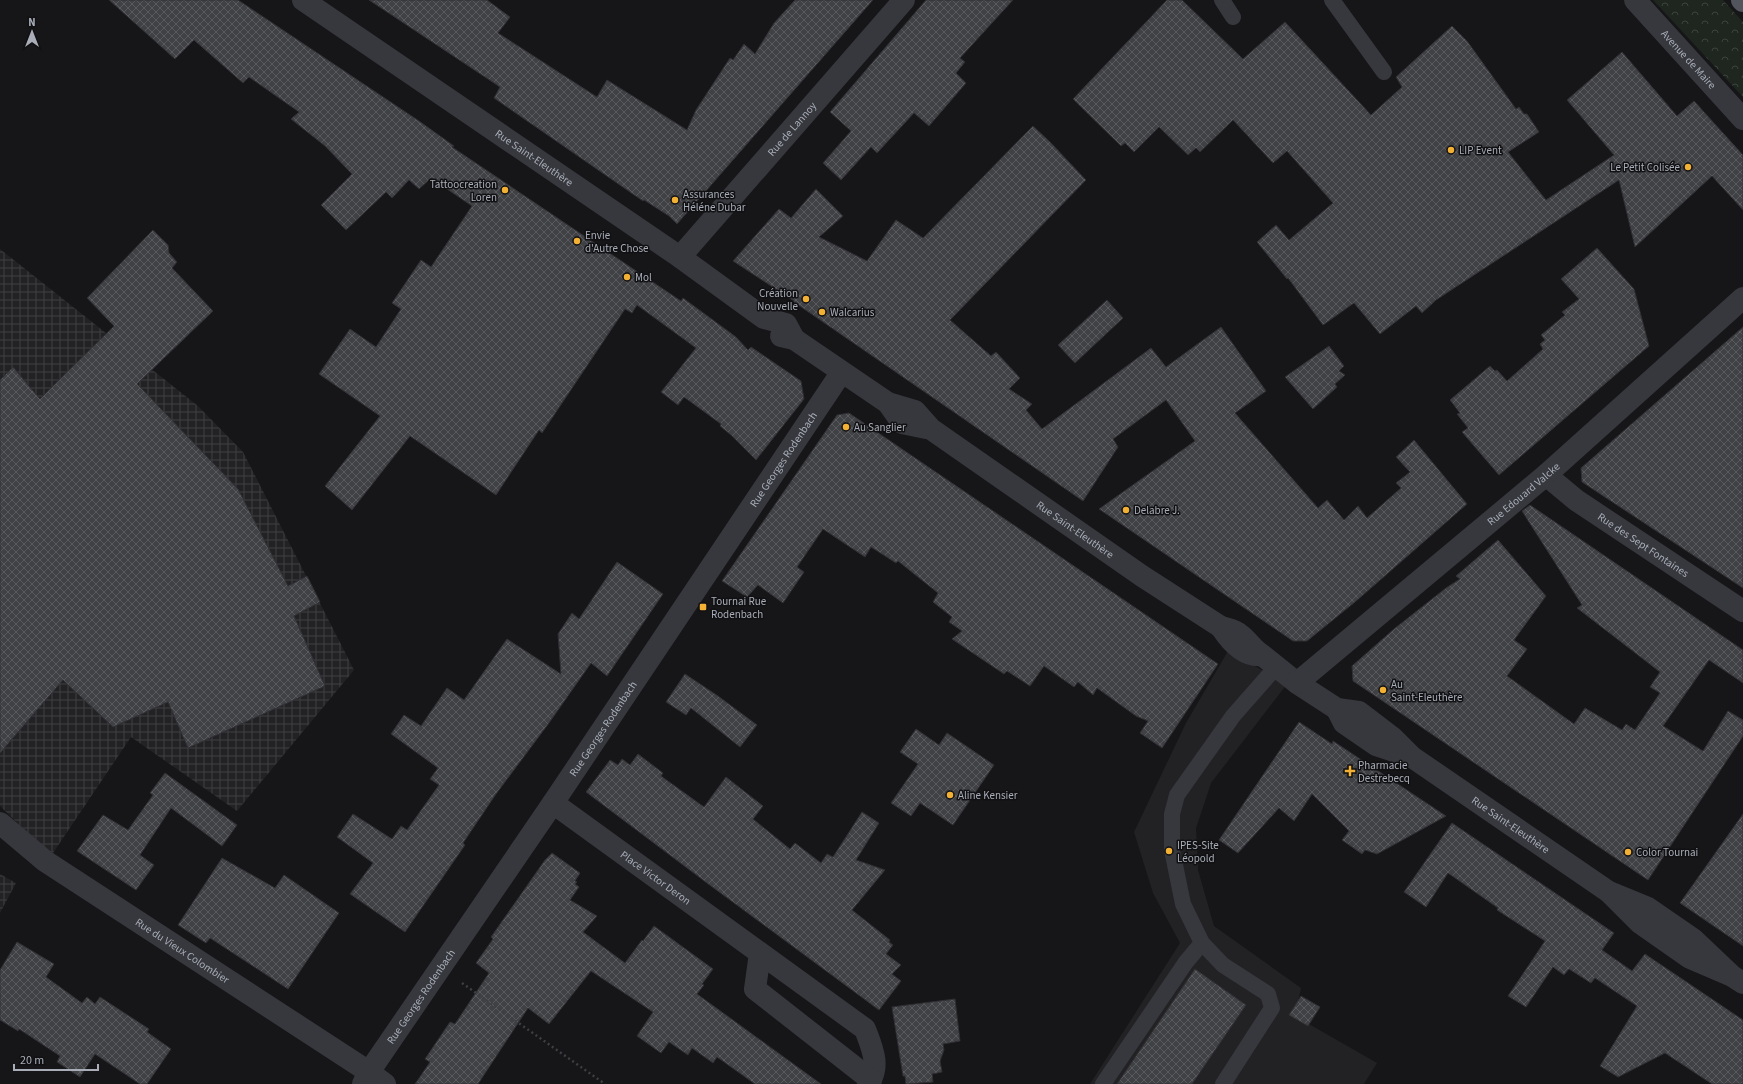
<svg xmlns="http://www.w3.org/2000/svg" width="1743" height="1084" font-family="'Source Sans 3',sans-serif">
<defs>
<pattern id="industrial-grid" width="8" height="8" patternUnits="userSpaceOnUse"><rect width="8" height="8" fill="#222225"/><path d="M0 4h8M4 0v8" fill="none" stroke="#3f3f43"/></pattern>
<pattern id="forest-crowns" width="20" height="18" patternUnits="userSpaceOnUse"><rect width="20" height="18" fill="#1e261f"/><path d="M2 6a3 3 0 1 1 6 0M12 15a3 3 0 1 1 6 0" fill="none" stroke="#3c433d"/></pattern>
<pattern id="building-cross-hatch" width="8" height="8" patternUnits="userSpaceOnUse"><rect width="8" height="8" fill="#404145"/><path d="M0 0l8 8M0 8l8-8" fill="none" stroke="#595a5e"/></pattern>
</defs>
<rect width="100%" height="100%" fill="#161618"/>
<polygon fill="#222225" points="1228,651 1287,684 1211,783 1196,828 1198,870 1214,926 1301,988 1295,1016 1377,1063 1364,1084 1090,1084 1180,943 1153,893 1134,832 1186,723"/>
<g fill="url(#industrial-grid)">
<polygon points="0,249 198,406 243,452 354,670 237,811 131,737 53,853 41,846 0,806"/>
<polygon points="0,874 16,883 0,913"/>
</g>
<polygon fill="url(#forest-crowns)" points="1653,0 1723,0 1743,22 1743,97"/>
<g fill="url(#building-cross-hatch)" stroke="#303034">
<polygon points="109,0 238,0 419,121 454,146 452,147 599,246 681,301 683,298 736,337 748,350 751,347 801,381 804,399 756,460 731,435 720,426 721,424 684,397 678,405 661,392 696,348 637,305 632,313 625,309 542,433 539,430 496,495 410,436 352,510 325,486 380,416 319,374 350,329 376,347 401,309 392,303 421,260 431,267 472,206 431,178 419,189 409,180 392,198 386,192 346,230 321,205 352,174 325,146 291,119 299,112 249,77 243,83 194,40 175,59"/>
<polygon points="369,0 487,0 510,17 498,33 597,97 607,80 687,130 696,110 730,58 733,60 744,44 755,54 774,23 795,0 873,0 677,224 669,216 644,200 643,201 494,98 500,87"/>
<polygon points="926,0 1013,0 960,58 965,62 956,73 966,83 929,126 914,113 877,153 871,147 841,180 823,163 851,131 830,112"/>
<polygon points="1167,0 1182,0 1243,59 1285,22 1371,115 1402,87 1396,77 1452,26 1467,41 1516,109 1519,107 1524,114 1527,114 1539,132 1508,152 1546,200 1614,155 1567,100 1622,52 1677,116 1694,101 1743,155 1743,210 1712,176 1635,247 1619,180 1436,300 1422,313 1416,306 1380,334 1354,303 1323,325 1288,278 1287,279 1257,242 1276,225 1289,240 1333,203 1287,151 1273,163 1233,120 1200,152 1196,148 1188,155 1159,127 1134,152 1125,143 1121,146 1073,99"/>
<polygon points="1033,126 1050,142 1086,180 950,320 991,356 996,352 1020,378 1009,389 1032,404 1026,410 1042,429 1151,348 1166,367 1221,327 1266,391 1235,413 1318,508 1327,500 1344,520 1358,506 1367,518 1401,488 1396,483 1410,472 1396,457 1414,440 1467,504 1355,602 1307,641 1293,641 1099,509 1195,441 1166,400 1113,439 1118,447 1083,501 794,302 794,301 733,261 779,209 791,218 816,189 843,216 819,237 867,261 896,220 923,238"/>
<polygon points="153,230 168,245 169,253 177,262 172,268 213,311 137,384 238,489 288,586 307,576 320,602 294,616 325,686 188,748 168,702 113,727 63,680 0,753 0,380 13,367 40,399 114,326 87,298"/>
<polygon points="1597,248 1634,289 1649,346 1499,475 1462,432 1468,428 1457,414 1460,413 1450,400 1490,366 1495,371 1497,370 1507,381 1543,349 1540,344 1545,340 1541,335 1565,315 1562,312 1579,299 1561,279"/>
<polygon points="1107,300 1123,318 1075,363 1058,345"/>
<polygon points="1743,327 1743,588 1582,482 1581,468"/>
<polygon points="1329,346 1344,366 1339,371 1345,375 1335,384 1337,387 1313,409 1285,377"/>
<polygon points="849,413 1218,664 1162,748 1140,733 1148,721 1136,716 1097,688 1093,695 1078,682 1074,687 1044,666 1030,686 1007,671 1004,674 952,639 962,631 949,622 952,617 933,602 938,593 898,561 896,563 871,547 865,557 823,529 797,567 804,572 783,603 758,585 747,597 722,581 837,415"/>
<polygon points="1530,505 1743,650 1743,683 1709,660 1663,726 1703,751 1728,711 1743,720 1743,736 1648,880 1353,681 1352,666 1394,629 1446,588 1460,579 1456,576 1498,540 1546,596 1514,640 1527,649 1507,676 1574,724 1585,708 1622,730 1626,724 1635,730 1660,693 1650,687 1660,672 1577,608 1582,605 1522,511"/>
<polygon points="617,562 663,594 607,676 591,663 549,723 496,794 463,843 465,845 405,932 350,894 373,863 337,837 353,814 392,839 401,826 407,830 439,785 430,779 438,768 391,734 404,715 421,726 447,688 464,700 507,639 561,674 558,634 572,613 579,619"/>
<polygon points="685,674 718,696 757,725 740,747 691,708 686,715 666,702"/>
<polygon points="1299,722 1332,744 1333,741 1446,816 1377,854 1365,850 1362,854 1342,840 1349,831 1312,794 1294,821 1279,808 1238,853 1219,840"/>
<polygon points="916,729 939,745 947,733 994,765 953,825 920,803 911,816 891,803 918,764 900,752"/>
<polygon points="638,754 663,773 661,776 704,807 726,777 763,806 753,819 790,849 795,843 821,863 827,854 833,857 862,812 879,823 856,860 885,870 852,910 890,940 889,942 893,945 886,954 901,965 892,974 901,981 879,1010 707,883 586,792 610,760 618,765 622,759 630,765"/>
<polygon points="165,773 237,825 222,846 171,808 140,855 154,865 136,890 77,851 103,815 128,830 153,795 150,793"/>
<polygon points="1743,814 1743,946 1680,903"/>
<polygon points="1452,823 1614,933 1602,950 1632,971 1645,954 1743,1020 1743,1084 1712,1084 1665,1053 1618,1077 1600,1066 1637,1006 1595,978 1591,983 1569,969 1564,975 1553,967 1526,1007 1508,996 1545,941 1497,910 1498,908 1448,873 1426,907 1404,892"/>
<polygon points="552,853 580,873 575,881 577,882 575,884 579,887 570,900 597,916 583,932 625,963 642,940 643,941 654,926 713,969 702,984 704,985 697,994 821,1084 755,1084 717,1057 713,1063 692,1048 688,1055 669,1042 661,1053 637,1036 653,1012 591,971 549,1024 528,1008 478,1084 415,1084 430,1062 425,1059 450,1022 455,1024 489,973 476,963 493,939 491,937 545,860"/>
<polygon points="222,858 275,888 284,875 339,913 288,989 210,938 206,943 178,925"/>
<polygon points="17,942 54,964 46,977 82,1003 87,997 95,1004 100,997 149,1029 147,1032 171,1049 147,1084 140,1084 95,1054 80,1077 57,1062 60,1056 19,1029 18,1031 0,1020 0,970"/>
<polygon points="1195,969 1246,1005 1192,1084 1117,1084"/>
<polygon points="1301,996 1320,1007 1308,1026 1289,1015"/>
<polygon points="955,999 960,1041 943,1044 944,1050 940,1061 942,1072 932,1074 933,1082 906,1084 905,1076 903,1076 892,1007"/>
</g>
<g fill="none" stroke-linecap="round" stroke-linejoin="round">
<polyline stroke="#3d3f44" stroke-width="2.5" stroke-dasharray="2 3" stroke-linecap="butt" points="462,983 605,1084"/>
<g stroke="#37383d" stroke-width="16">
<polyline points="1222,0 1233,17"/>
<polyline points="1332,0 1384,72"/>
<polyline points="1103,1084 1186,962 1202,943"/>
<polyline points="1223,1084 1272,1008 1268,994 1223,965 1202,943 1183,904 1172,850 1172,814 1177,795 1233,716 1276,667"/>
</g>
<g stroke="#37383d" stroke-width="22">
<path id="s1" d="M303 0 680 257 764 318 786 324 794 339"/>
<path id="s2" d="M1635 0 1743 119"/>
<path id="s3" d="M680 257 904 0"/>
<polyline points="781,336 794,339 888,403"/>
<path id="s4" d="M931 429 902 423 888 403 915 411 931 429 1142 576 1221 627"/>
<path id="s5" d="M1546 475 1576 500 1743 611"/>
<path d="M1221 627C1227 629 1235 630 1239 634 1248 640 1253 650 1262 655 1244 657 1230 641 1221 627Z"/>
<polyline points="1262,655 1297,683 1337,709"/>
<path id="s6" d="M1297 683 1546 475 1743 298"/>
<path id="s7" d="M1412 757 1376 745 1344 723 1337 709 1359 712 1393 738 1412 757 1609 892"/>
<path id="s8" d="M553 803 865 1029C872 1048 881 1066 868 1084"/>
<path id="s9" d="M0 823 45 861 369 1072 385 1084"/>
<polyline points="760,953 755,989 871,1080"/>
<polyline points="1732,976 1690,958 1640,923 1609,892 1648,908 1693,939 1732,976 1743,983"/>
<path id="s10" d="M363 1084 369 1072 553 803 841 373"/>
</g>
<polyline stroke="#53555c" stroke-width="22" points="1742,0 1743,1"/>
</g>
<g fill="#f2b134" stroke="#111113" stroke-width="1.5">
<circle cx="1451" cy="150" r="4"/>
<circle cx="1688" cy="167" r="4"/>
<circle cx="505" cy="190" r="4"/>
<circle cx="675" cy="200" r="4"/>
<circle cx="577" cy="241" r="4"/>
<circle cx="627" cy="277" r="4"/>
<circle cx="806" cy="299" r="4"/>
<circle cx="822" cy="312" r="4"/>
<circle cx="846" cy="427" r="4"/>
<circle cx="1126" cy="510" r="4"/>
<rect x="699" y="603" width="8" height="8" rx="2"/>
<circle cx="1383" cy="690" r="4"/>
<path d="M1348 765h4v4h4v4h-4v4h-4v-4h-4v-4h4z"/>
<circle cx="950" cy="795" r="4"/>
<circle cx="1169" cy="851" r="4"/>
<circle cx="1628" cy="852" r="4"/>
</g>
<g text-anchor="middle" stroke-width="3" stroke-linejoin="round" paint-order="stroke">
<g font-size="11" fill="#a8adb8" stroke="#111113">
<text dy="4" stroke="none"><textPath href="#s2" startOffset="80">Avenue de Maire</textPath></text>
<text dy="4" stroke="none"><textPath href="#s3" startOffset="170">Rue de Lannoy</textPath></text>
<text dy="4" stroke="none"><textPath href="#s1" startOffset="280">Rue Saint-Eleuthère</textPath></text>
<text dy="4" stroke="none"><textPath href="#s10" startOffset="753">Rue Georges Rodenbach</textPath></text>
<text dy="4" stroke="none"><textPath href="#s6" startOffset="295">Rue Edouard Valcke</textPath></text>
<text dy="4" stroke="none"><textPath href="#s4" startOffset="282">Rue Saint-Eleuthère</textPath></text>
<text dy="4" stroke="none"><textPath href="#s5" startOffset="120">Rue des Sept Fontaines</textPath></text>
<text dy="4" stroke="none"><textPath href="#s10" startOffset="429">Rue Georges Rodenbach</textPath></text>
<text dy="4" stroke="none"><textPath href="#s7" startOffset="304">Rue Saint-Eleuthère</textPath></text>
<text dy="4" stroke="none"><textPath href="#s8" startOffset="127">Place Victor Deron</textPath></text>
<text dy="4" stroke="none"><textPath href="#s9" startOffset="223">Rue du Vieux Colombier</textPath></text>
<text dy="4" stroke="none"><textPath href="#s10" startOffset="105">Rue Georges Rodenbach</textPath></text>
</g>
<g font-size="11" fill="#a8adb8" stroke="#111113" text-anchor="start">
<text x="1459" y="154">LIP Event</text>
<text x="1680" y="171" text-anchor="end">Le Petit Colisée</text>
<text x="497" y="188" text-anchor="end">Tattoocreation<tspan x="497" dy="13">Loren</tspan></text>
<text x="683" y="198">Assurances<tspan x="683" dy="13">Héléne Dubar</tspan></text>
<text x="585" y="239">Envie<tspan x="585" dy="13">d'Autre Chose</tspan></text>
<text x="635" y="281">Mol</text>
<text x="798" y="297" text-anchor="end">Création<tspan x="798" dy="13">Nouvelle</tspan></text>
<text x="830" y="316">Walcarius</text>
<text x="854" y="431">Au Sanglier</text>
<text x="1134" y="514">Delabre J.</text>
<text x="711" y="605">Tournai Rue<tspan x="711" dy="13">Rodenbach</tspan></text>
<text x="1391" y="688">Au<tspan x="1391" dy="13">Saint-Eleuthère</tspan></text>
<text x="1358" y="769">Pharmacie<tspan x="1358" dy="13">Destrebecq</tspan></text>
<text x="958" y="799">Aline Kensier</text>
<text x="1177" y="849">IPES-Site<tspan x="1177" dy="13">Léopold</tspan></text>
<text x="1636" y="856">Color Tournai</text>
</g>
</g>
<g transform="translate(32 32)" stroke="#111113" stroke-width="3" paint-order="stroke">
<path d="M0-3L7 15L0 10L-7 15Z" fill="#a8adb8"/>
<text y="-6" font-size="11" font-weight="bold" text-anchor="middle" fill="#a8adb8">N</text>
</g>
<path d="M14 1064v6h84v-6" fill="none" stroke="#a8adb8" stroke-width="2"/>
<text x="20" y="1064" font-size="12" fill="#a8adb8" stroke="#111113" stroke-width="3" paint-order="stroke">20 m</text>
</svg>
